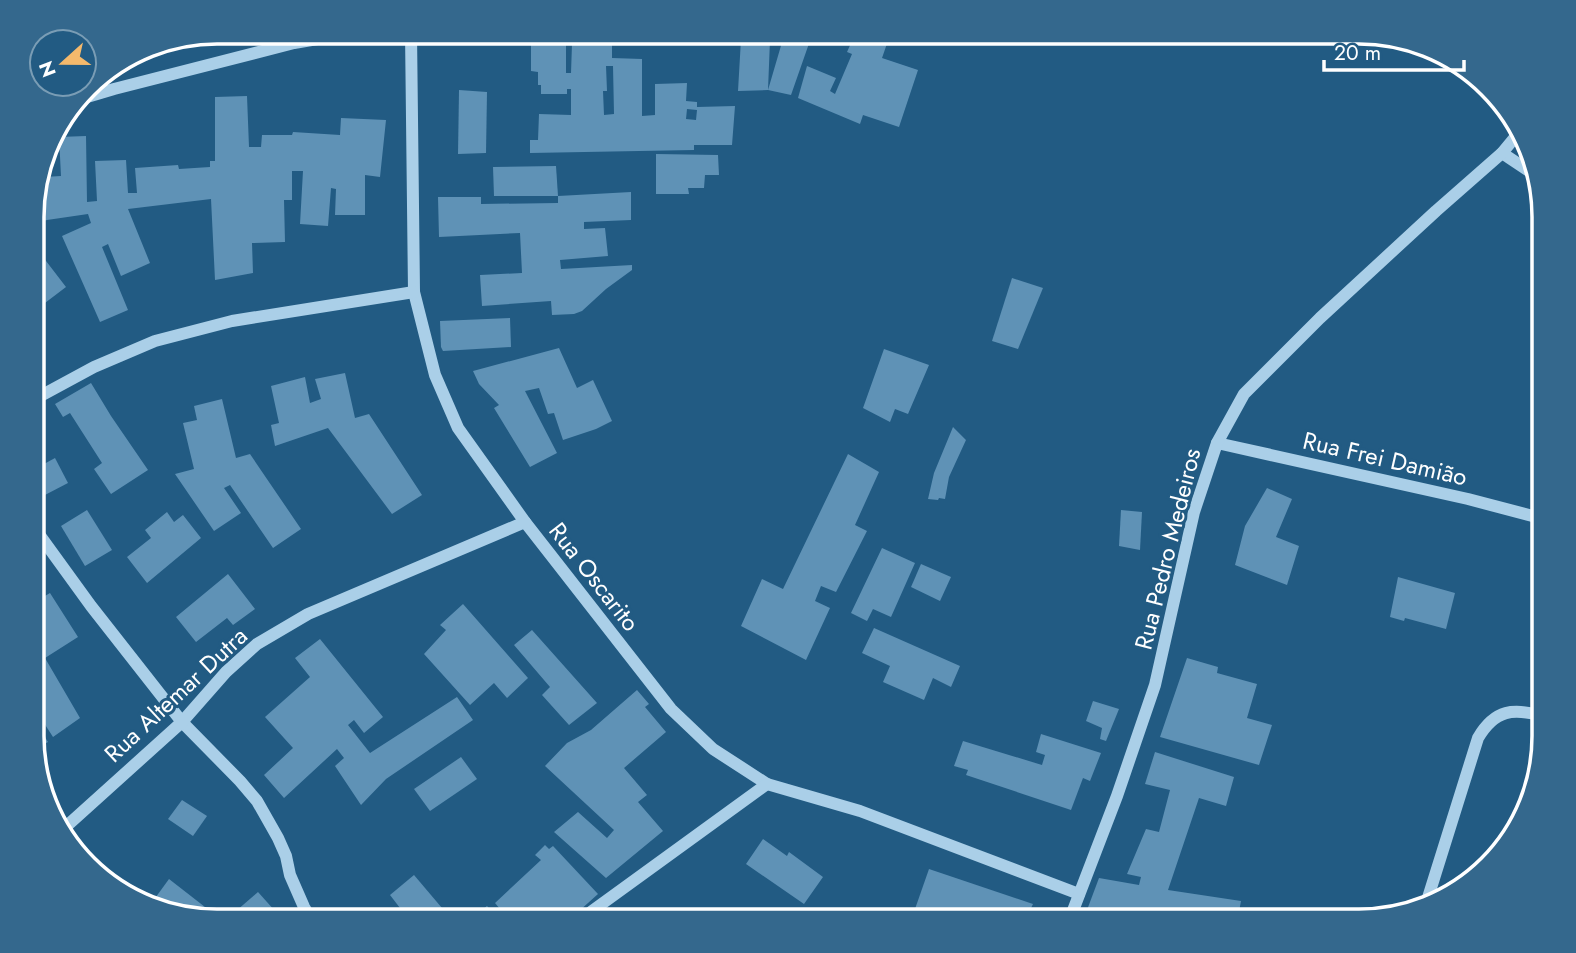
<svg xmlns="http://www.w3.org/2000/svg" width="1576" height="953" font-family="Jost,sans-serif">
<rect width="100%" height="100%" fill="#225b83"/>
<g fill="#5f92b6" fill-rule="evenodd">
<polygon points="785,32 813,32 791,95 768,90 738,91 741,39 770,40 768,90"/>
<polygon points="856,32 891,32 882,58 918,70 899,127 863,115 860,124 798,98 807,66 836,78 830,91 835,94 852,54 847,52"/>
<path d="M531 40 566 41V73H571L572 44 612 43V58L642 59V116L655 115V84L687 83 686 101 697 102V107L735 106 732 145H694V150L530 153V140H538L539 114 571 115V89H567V94H541V85H538V72L531 71ZM606 66H613L614 114 604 115 603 91H607ZM687 109 697 110 696 120 686 119Z"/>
<polygon points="459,90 487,92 486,153 458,154"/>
<polygon points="247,96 249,147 261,147 262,135 292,135 293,132 340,135 341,118 386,120 380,177 365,175 365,215 335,215 336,189 331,188 328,226 300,224 303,171 292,171 292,200 284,200 285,242 252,243 253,273 215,280 211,199 128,209 150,263 121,276 108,244 102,247 128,310 100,322 62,236 91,223 88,214 47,220 33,224 33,193 41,166 44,165 44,177 61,176 59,137 86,136 87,202 97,201 95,161 126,160 128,193 137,193 135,168 178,165 179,169 210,167 210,161 215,161 215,97"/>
<polygon points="656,154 718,155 719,175 705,175 704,188 688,188 689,194 656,194"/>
<polygon points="556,166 558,196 494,196 493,167"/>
<polygon points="631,192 631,220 584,222 584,229 605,228 608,256 560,260 561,269 632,265 632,270 606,289 582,311 574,314 552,315 551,301 482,306 480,275 522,273 520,233 439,237 438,197 481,197 481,204 558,203 558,196"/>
<polygon points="33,244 66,287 41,306 39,303 33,308"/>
<polygon points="1012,278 1043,288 1018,349 992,341"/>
<polygon points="510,318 511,347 443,351 441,347 440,321"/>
<polygon points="559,348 577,388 593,380 612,421 596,429 563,440 554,413 548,414 539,388 525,391 557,453 530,467 494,408 499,405 479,384 473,371"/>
<polygon points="884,349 929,365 908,414 895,409 890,422 863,408"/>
<polygon points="345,373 355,418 369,414 422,495 392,514 328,428 275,446 271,425 279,423 271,386 305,377 310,403 321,399 315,379"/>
<polygon points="91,383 111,416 148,470 111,494 94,469 102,463 70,413 63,417 55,404"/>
<polygon points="222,399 236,458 250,454 301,529 273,548 230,485 224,488 241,513 214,531 175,474 194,469 183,423 197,420 194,406"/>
<polygon points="953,427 966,440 949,477 945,499 939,498 938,500 928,499 934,473"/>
<polygon points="848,454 879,472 855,525 867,531 836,592 821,586 815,601 830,608 806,660 741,626 762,579 783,589"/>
<polygon points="55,458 68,483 43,496 33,476 33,470"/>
<polygon points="1267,488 1292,499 1276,537 1299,546 1287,585 1235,565 1245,526"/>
<polygon points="87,510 112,550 85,566 61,526"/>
<polygon points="1121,510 1142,512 1140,550 1119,546"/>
<polygon points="167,512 174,522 183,515 201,538 147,583 127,557 151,538 145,530"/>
<polygon points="882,548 915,563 891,617 873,609 867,621 851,613"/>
<polygon points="921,564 951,577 940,601 911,587"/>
<polygon points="228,574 255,609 233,625 227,618 196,642 176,617"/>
<polygon points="1398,577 1455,593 1446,629 1405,618 1404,621 1390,617"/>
<polygon points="50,593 78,637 45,658 80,718 53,737 33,706 33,603"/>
<polygon points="463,604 528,678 507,698 494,683 470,705 424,654 446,630 440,625"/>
<polygon points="874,628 960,666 951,687 933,678 924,700 883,682 890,666 862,653"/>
<polygon points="532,630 597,703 569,725 542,695 550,687 514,645"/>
<polygon points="320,639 383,717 364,733 354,720 348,725 370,753 457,697 473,720 386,779 361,805 335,766 344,758 337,749 284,798 264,775 293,748 265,717 310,677 295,658"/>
<polygon points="1187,658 1218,667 1217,673 1257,684 1247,718 1272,725 1259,765 1160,737"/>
<polygon points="637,690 649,704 645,707 666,732 624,768 647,795 638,802 663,831 606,878 554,832 578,812 607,838 614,830 545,766 567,743 591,730"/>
<polygon points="1093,701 1119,709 1106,741 1100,739 1102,728 1086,721"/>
<polygon points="33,719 48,742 33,751"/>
<polygon points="1041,734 1101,753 1090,781 1083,778 1071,810 966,775 968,770 954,766 963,741 1042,765 1045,755 1036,752"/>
<polygon points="1155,752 1234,777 1226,806 1199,798 1168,890 1241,901 1238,917 1231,915 1230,921 1140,921 1121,918 1120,921 1095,921 1084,918 1099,878 1139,885 1141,877 1127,874 1146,829 1159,832 1170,790 1145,784"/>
<polygon points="461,757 477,779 430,811 414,789"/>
<polygon points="182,800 207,816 193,836 168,819"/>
<polygon points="763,839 787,856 789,852 823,877 804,904 746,864"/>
<polygon points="545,845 549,849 553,846 598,894 568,921 510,921 495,903 541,860 535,855"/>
<polygon points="929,869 1033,904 1025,921 953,921 915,909"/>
<polygon points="414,875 453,921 410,921 390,895"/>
<polygon points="169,879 223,921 216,921 159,906 153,901"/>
<polygon points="258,892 284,921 233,921 229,917"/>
<polygon points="487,906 500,921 469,921"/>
</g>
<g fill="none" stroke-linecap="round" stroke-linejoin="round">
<g stroke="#aacfe8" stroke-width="12">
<polyline points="411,32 414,292 435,375 458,428 525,522 671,709 713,749 767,784 860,811 1079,894"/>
<polyline points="77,100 114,89 294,43 358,32"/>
<polyline points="1502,153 1535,175"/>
<polyline points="33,400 94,367 155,341 232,321 414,292"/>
<polyline points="1217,443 1468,499 1544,519"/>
<polyline points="33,526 91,606 182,722 240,781 257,801 278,838 286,856 290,875 304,907 312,921"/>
<polyline points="60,832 182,722 226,672 257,644 308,614 525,522"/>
<path d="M1426 904 1478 738C1495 709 1513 708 1544 716"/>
<polyline points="580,921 592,911 767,784"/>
<polyline points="1069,921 1117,796 1155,685 1194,512 1217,443 1244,394 1320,318 1436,211 1502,153 1521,130"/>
</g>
</g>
<g text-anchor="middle" stroke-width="6" stroke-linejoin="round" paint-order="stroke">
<g font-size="24" fill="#fff" stroke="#225b83">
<text transform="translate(1385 459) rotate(13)" y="8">Rua Frei Damião</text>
<text transform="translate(1168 549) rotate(-76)" y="8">Rua Pedro Medeiros</text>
<text transform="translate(594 577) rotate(52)" y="8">Rua Oscarito</text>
<text transform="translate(176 695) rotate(-43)" y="8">Rua Altemar Dutra</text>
</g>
</g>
<path d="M0 0H1576V953H0ZM217 44H1359A173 173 0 0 1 1532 217V736A173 173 0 0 1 1359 909H217A173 173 0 0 1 44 736V217A173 173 0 0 1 217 44Z" fill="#34688d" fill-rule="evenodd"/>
<path fill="none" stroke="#fff" stroke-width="3.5" d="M217 44H1359A173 173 0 0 1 1532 217V736A173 173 0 0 1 1359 909H217A173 173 0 0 1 44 736V217A173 173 0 0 1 217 44Z"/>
<g transform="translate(63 63) rotate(249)"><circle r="33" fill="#225b83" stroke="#7a9db5" stroke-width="2"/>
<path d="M0-5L12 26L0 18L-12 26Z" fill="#f4b96c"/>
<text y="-10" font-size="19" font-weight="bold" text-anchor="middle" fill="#ffffff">N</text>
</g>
<path d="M1324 60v10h140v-10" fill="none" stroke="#ffffff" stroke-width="3.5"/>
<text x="1334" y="60" font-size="21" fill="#ffffff" stroke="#225b83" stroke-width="5" paint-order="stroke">20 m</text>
</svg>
